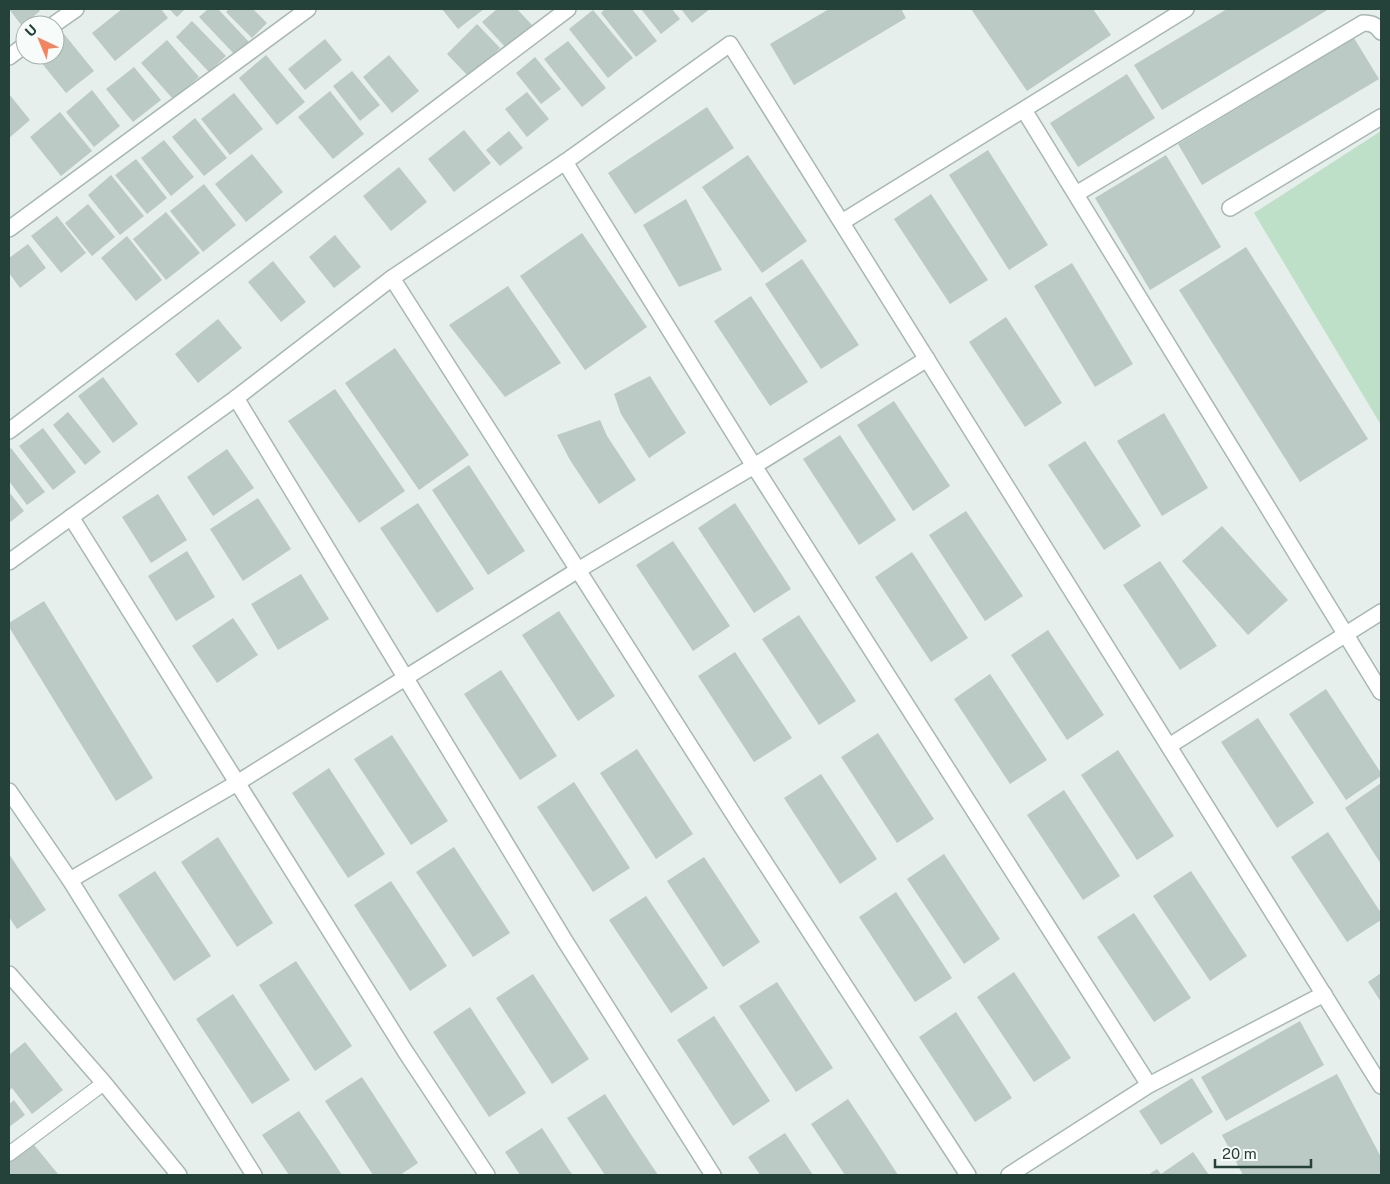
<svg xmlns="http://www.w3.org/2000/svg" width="1390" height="1184" font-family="'Public Sans',sans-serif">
<rect width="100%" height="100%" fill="#e6efeb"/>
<polygon fill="#bfe0c8" points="1381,131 1381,425 1254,213"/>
<g fill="#bbcac4">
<polygon points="9,9 38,9 40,11 22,26"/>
<polygon points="122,9 161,9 168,18 115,61 92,33"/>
<polygon points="169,9 185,9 177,17"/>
<polygon points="208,9 218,9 250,43 236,56 199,17"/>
<polygon points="229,9 253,9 267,23 252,38 226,12"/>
<polygon points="442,9 484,9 458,29"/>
<polygon points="497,9 517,9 533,26 507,49 482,22"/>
<polygon points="605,9 632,9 657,41 636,57 601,13"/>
<polygon points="641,9 672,9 680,19 661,34"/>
<polygon points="681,9 710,9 692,23"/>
<polygon points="829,9 901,9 906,18 794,85 770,44"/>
<polygon points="971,9 1093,9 1111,35 1027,91"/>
<polygon points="1227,9 1329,9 1162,110 1134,65"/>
<polygon points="593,10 633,58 608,78 569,29"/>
<polygon points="192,21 226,56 209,72 176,37"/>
<polygon points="477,24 500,48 470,78 447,54"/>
<polygon points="64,34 94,71 66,93 36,56 55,55 55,41"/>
<polygon points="1354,38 1379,79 1202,185 1178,144"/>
<polygon points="325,39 342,60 305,90 288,69"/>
<polygon points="167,40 199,77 173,99 141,63"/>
<polygon points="568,41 606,88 582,107 544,59"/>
<polygon points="266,55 305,102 277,125 239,78"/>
<polygon points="389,55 419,91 392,113 363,77"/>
<polygon points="535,57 561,89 541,104 516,73"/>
<polygon points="134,67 161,100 133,122 106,89"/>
<polygon points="352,71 380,105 360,121 333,86"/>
<polygon points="1127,74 1155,118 1078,167 1050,123"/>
<polygon points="92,90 120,126 94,147 66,112"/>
<polygon points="330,91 364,134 333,159 298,117"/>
<polygon points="527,92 549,119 527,137 505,109"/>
<polygon points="234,93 263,129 230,155 201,119"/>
<polygon points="9,94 30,120 9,138"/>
<polygon points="707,107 734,148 635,214 608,173"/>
<polygon points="60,112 92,151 61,176 30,137"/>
<polygon points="195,118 227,158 204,176 172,137"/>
<polygon points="464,130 491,163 454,192 428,159"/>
<polygon points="509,131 523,148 500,166 486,150"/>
<polygon points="164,140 194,177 171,196 141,158"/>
<polygon points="988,150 1048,245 1009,270 949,175"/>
<polygon points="252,154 283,192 246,222 215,184"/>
<polygon points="748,155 807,241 762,273 702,187"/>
<polygon points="1166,155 1221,247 1150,290 1095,198"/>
<polygon points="136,159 167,198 147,214 115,175"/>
<polygon points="399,167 427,202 391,231 363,196"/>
<polygon points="111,175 144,216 120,235 88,195"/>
<polygon points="204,184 236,225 203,252 170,211"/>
<polygon points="931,194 988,280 950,304 894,219"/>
<polygon points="686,199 722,270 679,287 643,225"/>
<polygon points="88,204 115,237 92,256 65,223"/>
<polygon points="166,212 200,253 166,280 133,239"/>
<polygon points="57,216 86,253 61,273 31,236"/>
<polygon points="582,233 647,327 585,370 520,276"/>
<polygon points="335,235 361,267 334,288 309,257"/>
<polygon points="127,236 162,280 136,301 101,258"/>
<polygon points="28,244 46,268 20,288 9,273 9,258"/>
<polygon points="1246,247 1368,439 1300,482 1179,290"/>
<polygon points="802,259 859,345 821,369 765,284"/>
<polygon points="273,261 306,302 281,322 248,282"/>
<polygon points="1072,263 1133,364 1095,387 1034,286"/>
<polygon points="508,286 561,363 505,397 449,325"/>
<polygon points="751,296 808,382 770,406 714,321"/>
<polygon points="1006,317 1062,403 1025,427 969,342"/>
<polygon points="218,319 242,348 198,383 175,354"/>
<polygon points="395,348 469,455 419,490 345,383"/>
<polygon points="650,376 686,433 649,458 621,414 614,394"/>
<polygon points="103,377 138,424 113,443 78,396"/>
<polygon points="335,389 405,491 359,523 288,421"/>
<polygon points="894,401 950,486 913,511 857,425"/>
<polygon points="68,412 101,452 85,465 53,425"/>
<polygon points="1164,413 1208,488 1162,516 1117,441"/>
<polygon points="600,420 607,436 636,480 599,504 570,460 557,435"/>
<polygon points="43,428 76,472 53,490 19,446"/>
<polygon points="840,435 896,520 859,545 803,459"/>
<polygon points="1085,441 1141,526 1104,550 1048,465"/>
<polygon points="11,448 45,492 27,505 9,481 9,450"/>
<polygon points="227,449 254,488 213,516 187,477"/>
<polygon points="469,465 525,551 488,575 432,490"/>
<polygon points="9,492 24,511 9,523"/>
<polygon points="158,494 187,540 151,563 122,517"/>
<polygon points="258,498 291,549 243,581 210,529"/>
<polygon points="418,503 474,589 437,613 380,528"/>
<polygon points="735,503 791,589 754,613 698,528"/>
<polygon points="966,511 1023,596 985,621 929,535"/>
<polygon points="1222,526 1288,600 1248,635 1182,561"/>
<polygon points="673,541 730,626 693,651 636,565"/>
<polygon points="187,551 215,597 176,621 148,576"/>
<polygon points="912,552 968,638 931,662 875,577"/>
<polygon points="1160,561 1217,646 1180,670 1123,585"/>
<polygon points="301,574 329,619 278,650 251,604"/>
<polygon points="44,601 153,778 116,801 9,627 9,623"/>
<polygon points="559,611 615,696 578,721 522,635"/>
<polygon points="799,615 856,701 819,725 762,639"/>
<polygon points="233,618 258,655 217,683 192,646"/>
<polygon points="1048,630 1104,715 1067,740 1011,655"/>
<polygon points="735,652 792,738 754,762 698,676"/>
<polygon points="501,670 557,756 520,780 464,694"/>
<polygon points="990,674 1047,760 1010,784 954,699"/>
<polygon points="1326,689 1381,773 1381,776 1346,800 1289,714"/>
<polygon points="1258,718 1314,803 1277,828 1221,742"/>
<polygon points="878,733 934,819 897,843 841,757"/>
<polygon points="392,735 448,821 411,845 354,759"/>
<polygon points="637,749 693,834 656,859 600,773"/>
<polygon points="1118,750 1174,836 1137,860 1081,775"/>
<polygon points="329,768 385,854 348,878 292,793"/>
<polygon points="821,774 877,859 840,884 784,798"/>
<polygon points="574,782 630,868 593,892 537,807"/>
<polygon points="1381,783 1381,864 1345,808"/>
<polygon points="1064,790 1120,876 1083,900 1027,815"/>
<polygon points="1328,832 1381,913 1381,920 1347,942 1291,857"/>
<polygon points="218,837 273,923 237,947 181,862"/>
<polygon points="454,847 510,933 473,957 416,872"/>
<polygon points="9,854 46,910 17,929 9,917"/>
<polygon points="944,854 1000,939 964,964 907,879"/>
<polygon points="704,857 760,942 723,967 667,881"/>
<polygon points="155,871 211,956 174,981 118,895"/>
<polygon points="1191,871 1247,956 1210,981 1153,896"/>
<polygon points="391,881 447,966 410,991 354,905"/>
<polygon points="896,892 952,978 915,1002 859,917"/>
<polygon points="646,896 708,988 671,1013 609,920"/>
<polygon points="1134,913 1191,998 1154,1022 1097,937"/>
<polygon points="296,961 352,1046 315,1071 259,985"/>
<polygon points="1014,972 1071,1058 1034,1082 977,997"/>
<polygon points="1381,973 1381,1002 1368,982"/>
<polygon points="533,974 589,1059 552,1084 496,998"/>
<polygon points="777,982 833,1068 796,1092 739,1006"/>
<polygon points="233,994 290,1080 252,1104 196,1019"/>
<polygon points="470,1007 526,1093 489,1117 433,1032"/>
<polygon points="956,1012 1012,1098 975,1122 919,1037"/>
<polygon points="714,1016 770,1101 733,1126 677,1040"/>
<polygon points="1300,1021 1324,1065 1226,1121 1201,1077"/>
<polygon points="25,1042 63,1090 32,1114 12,1088 9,1091 9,1055"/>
<polygon points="1337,1074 1381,1157 1381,1175 1243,1175 1222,1135"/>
<polygon points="362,1077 418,1163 400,1175 373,1175 325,1101"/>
<polygon points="1192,1078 1213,1112 1161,1145 1139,1111"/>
<polygon points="605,1094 632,1136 658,1175 605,1175 567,1118"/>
<polygon points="848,1099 876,1141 898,1175 845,1175 811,1124"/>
<polygon points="14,1100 25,1115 9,1127 9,1104"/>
<polygon points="299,1111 327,1152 342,1175 289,1175 262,1135"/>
<polygon points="542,1128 569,1170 573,1175 520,1175 505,1152"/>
<polygon points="785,1133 813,1175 760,1175 748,1157"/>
<polygon points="30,1140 58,1174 56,1175 9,1175 9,1159"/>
<polygon points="1193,1152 1209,1175 1148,1175 1157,1169 1161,1174"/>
</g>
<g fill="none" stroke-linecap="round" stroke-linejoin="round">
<g stroke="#a8b8b2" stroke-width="16">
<polyline id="lane" points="9,1154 104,1083"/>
</g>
<g stroke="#a8b8b2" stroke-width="18">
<g id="street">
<polyline points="53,25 76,9"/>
<polyline points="9,57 25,45"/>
<polyline points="1024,110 1381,692"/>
<polyline points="565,162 754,466 1149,1085"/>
<path d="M1076 194 1363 23C1372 23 1376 25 1381 32"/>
<polyline points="1230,208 1381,117"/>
<polyline points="842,222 1186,9"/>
<polyline points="9,229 308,9"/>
<polyline points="392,278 741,826 968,1175"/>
<polyline points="236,398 565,941 713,1175"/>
<polyline points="9,431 568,9"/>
<polyline points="71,517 405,1051 487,1175"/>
<polyline points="9,562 236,398 392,278 565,162 730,44 1381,1086"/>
<polyline points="1169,746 1381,612"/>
<polyline points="9,791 70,880"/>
<polyline points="9,974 104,1083 179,1175"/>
<polyline points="254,1175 70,880 237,783 578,570 754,466 927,359"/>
<polyline points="1009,1175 1149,1085 1324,994"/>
</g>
</g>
<use href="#lane" stroke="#fff" stroke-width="14"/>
<use href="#street" stroke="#fff" stroke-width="15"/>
</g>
<rect width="1390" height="1184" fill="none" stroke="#24423a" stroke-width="20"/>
<g transform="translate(40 40) rotate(316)"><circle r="24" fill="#f7fbf9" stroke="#a3b1ad"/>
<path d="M0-4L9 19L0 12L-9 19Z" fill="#f4845f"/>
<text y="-8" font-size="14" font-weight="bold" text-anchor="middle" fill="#24423a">U</text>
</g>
<path d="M1215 1159v8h96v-8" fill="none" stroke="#24423a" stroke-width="2.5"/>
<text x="1222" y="1159" font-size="15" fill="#24423a" stroke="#f7fbf9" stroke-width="4" paint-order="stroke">20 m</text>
</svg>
